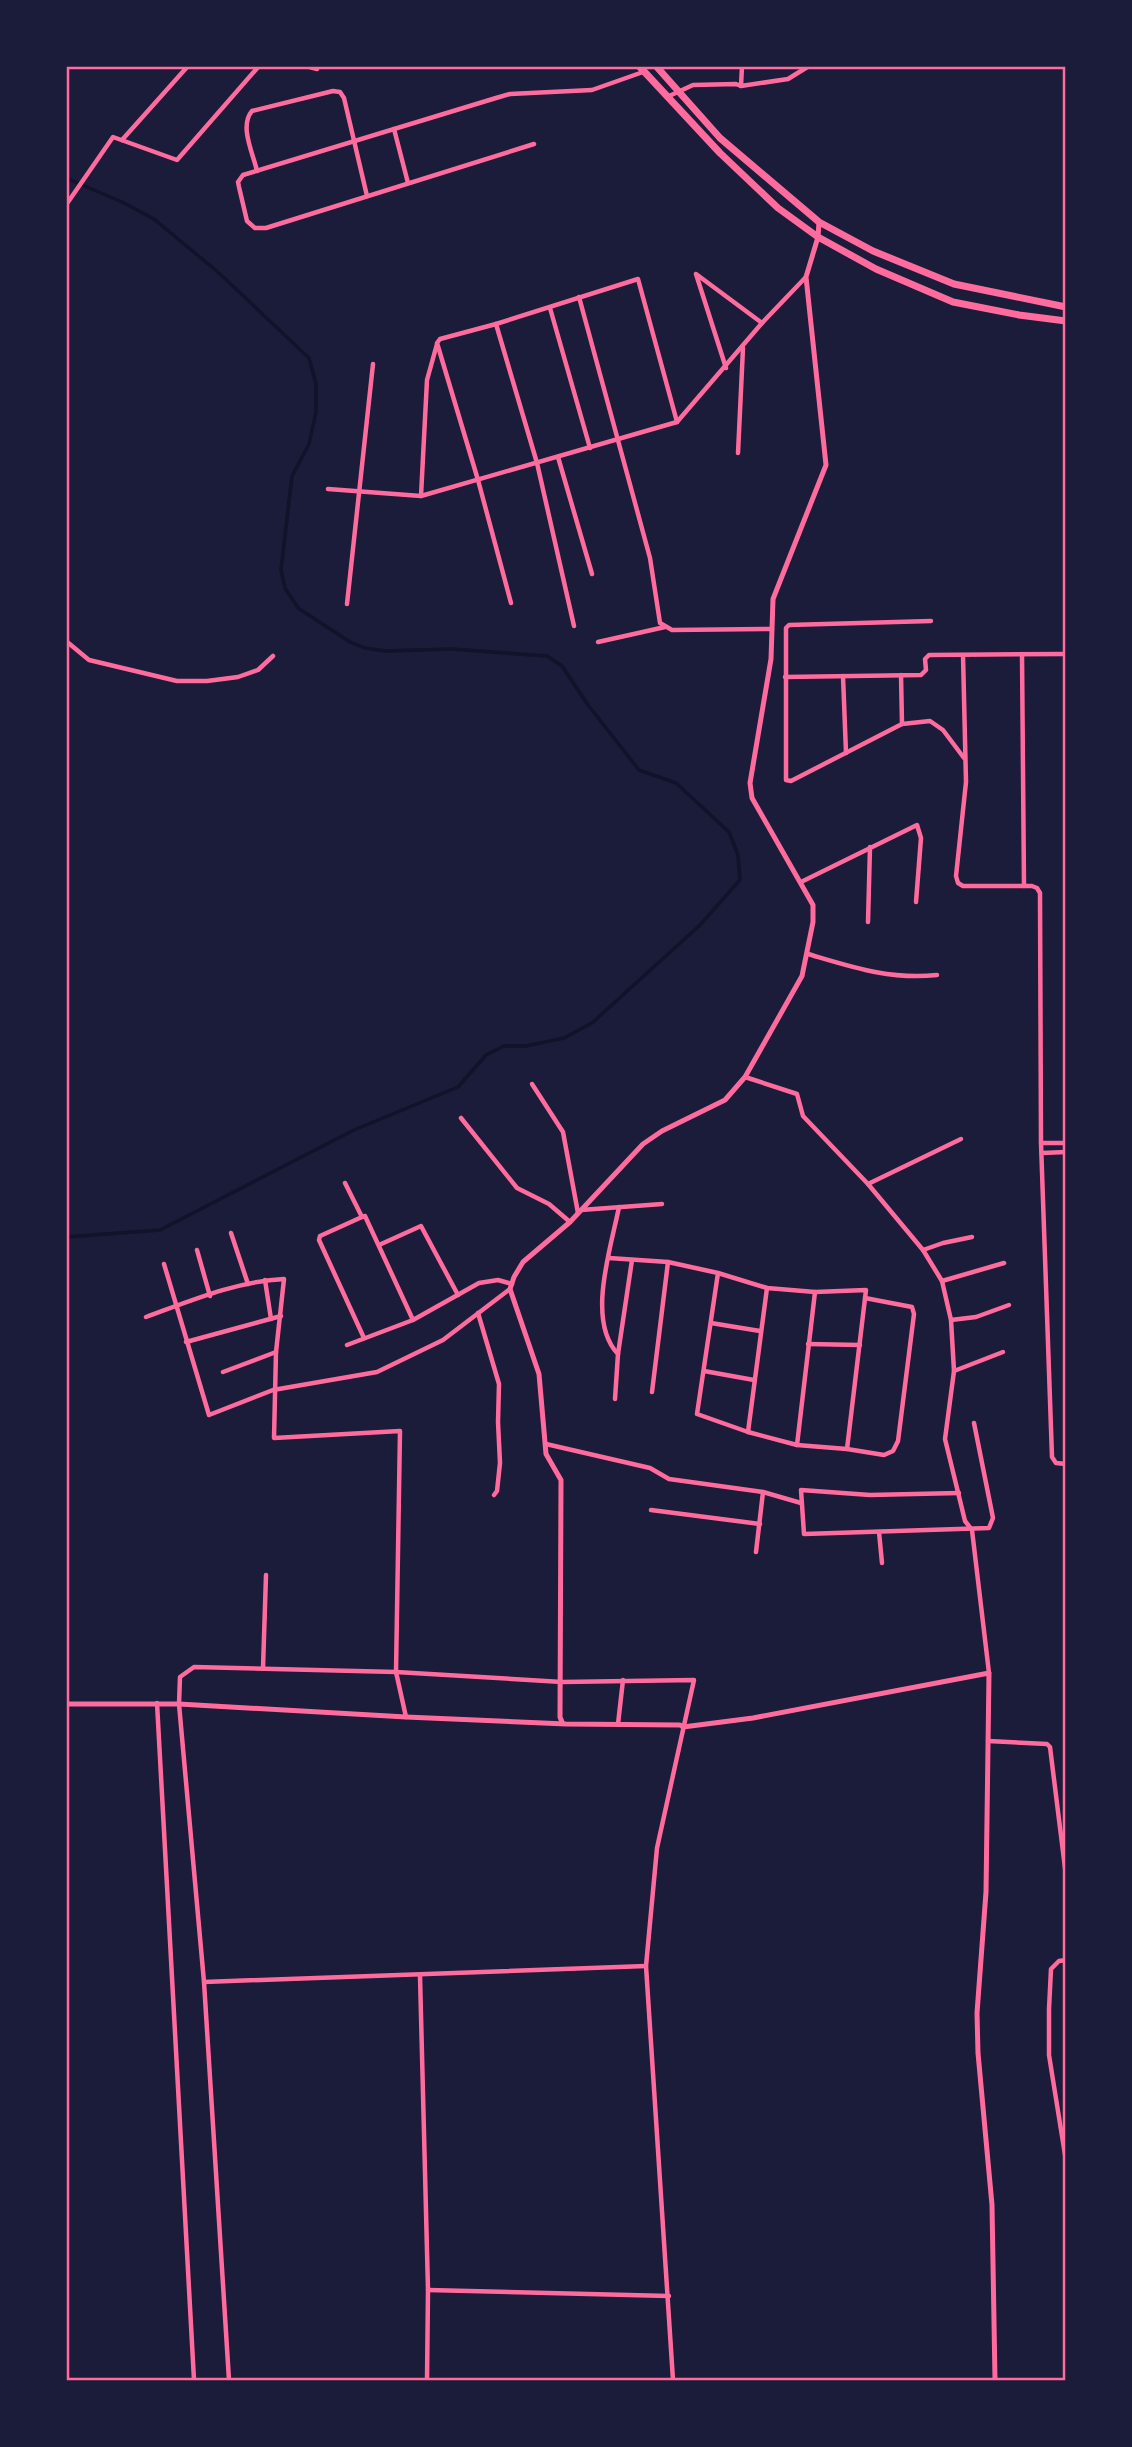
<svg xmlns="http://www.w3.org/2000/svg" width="1132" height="2447" font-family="Literata,serif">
<rect width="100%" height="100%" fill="#1b1b3a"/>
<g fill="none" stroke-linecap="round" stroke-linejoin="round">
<polyline stroke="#12122b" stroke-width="3.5" points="66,178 122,202 154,219 219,273 309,358 316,384 316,412 309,444 292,476 281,570 285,588 298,608 350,642 365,648 386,651 451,649 547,656 562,666 588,705 639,770 676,783 729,832 738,855 740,880 700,925 592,1023 564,1038 526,1046 504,1046 486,1055 458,1087 354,1130 160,1230 66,1237"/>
<g stroke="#ff6b9d" stroke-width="4.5">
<polyline points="306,66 317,69 318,66"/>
<polyline points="741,86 742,66"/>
<polyline points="667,97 693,85 736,84 741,86 788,79 809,66"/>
<polyline points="394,129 408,183"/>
<polyline points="122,140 188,66"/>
<polyline points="534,144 266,228 255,228 247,221 239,187 238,182 243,175 496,98 510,94 592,90 643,72"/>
<path d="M257 171C253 153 239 126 252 111L333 91 340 92 344 98 367 196"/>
<polyline points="66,205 113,137 177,160 259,66"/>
<polyline points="579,297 650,558 660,623 672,630 772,629"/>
<polyline points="550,308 590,448"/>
<polyline points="496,324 440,339 437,343 478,480 511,603"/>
<polyline points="726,368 696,274 762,323"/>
<polyline points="738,453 743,348"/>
<polyline points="558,457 592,574"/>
<polyline points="328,489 421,496 677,422 762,323 805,278"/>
<polyline points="421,496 427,380 437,344"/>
<polyline points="347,604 373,364"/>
<polyline points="574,626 537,463 496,324 638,279 677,422"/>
<polyline points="66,641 89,660 177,681 207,681 238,677 258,670 273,656"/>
<polyline points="598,642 665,627"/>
<polyline points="1022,654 1024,886"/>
<polyline points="963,655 966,782 956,876 958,883 963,886 1032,886 1037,888 1040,893 1041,1143 1052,1457 1056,1463 1066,1464"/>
<polyline points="901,675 902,724 791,781 786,780 786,628 789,625 931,621"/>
<polyline points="843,676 846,753"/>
<polyline points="785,677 921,675 926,670 925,659 929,655 1066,654"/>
<polyline points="902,724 930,721 943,730 964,758"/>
<polyline points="801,882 917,825 921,838 916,902"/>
<polyline points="868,922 870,847"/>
<path d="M808 954C852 967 890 980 937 975"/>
<polyline points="745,1077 797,1094 803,1116 868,1184 923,1250 942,1281 951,1320 954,1371 945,1439 965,1521 972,1530 989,1673"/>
<polyline points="532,1084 563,1132 578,1213"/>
<polyline points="461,1118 517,1188 549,1204 570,1222"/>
<polyline points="1041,1143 1066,1143"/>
<polyline points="1042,1153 1066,1152"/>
<polyline points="345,1183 362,1217 320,1236 319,1240 364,1338"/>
<polyline points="868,1184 961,1139"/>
<polyline points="581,1210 662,1204"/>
<polyline points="362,1217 365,1216 413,1320"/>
<polyline points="231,1233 248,1284"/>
<polyline points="379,1245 421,1226 458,1295"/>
<polyline points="197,1250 210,1296"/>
<polyline points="923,1250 943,1243 972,1237"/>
<polyline points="609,1258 668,1262 718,1273 697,1414 748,1432 797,1445 847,1449 866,1290 815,1292 767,1288 718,1273"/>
<polyline points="164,1264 209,1415 273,1390 377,1372 443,1340 510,1289"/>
<polyline points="265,1280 271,1319"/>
<polyline points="942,1281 1004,1263"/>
<polyline points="478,1313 499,1384 498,1422 500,1463 497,1491 494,1495"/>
<path d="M146 1317C190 1301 237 1281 284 1279L276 1352 274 1438 400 1431 396 1672 406 1717"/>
<polyline points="951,1320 976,1317 1009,1305"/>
<polyline points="711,1323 760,1331"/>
<polyline points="186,1342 281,1316"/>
<polyline points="808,1344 860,1345"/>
<polyline points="347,1345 413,1320 479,1283 498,1280 512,1284"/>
<path d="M618 1354C586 1321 611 1248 619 1207"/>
<polyline points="704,1371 754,1380"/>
<polyline points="954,1371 1003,1352"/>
<polyline points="223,1372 276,1352"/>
<polyline points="652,1392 668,1262"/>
<polyline points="615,1399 618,1354 632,1260"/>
<polyline points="748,1432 767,1288"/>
<polyline points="546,1444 650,1468 669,1479 763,1492 801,1503"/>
<polyline points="797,1445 815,1292"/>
<polyline points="847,1449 884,1455 893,1451 898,1441 914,1314 912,1307 865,1298"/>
<polyline points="959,1493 870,1495 801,1490 804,1534 989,1528 993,1518 974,1423"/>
<polyline points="651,1510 760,1524"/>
<polyline points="879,1532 882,1563"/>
<polyline points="756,1552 763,1492"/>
<polyline points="263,1668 266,1575"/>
<polyline points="157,1703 194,2380"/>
<polyline points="618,1724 623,1680"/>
<polyline points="988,1741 1047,1744 1050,1747 1066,1876"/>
<polyline points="1066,1960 1059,1961 1051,1969 1049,2009 1049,2055 1066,2161"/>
<polyline points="420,1976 428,2290 427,2380"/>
<polyline points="204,1982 646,1966"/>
<polyline points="428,2290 669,2296"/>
<polyline points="229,2380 204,1982 179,1704 180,1677 194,1667 396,1672 562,1682 694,1680 657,1848 646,1966 673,2380"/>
</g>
<g stroke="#ff6b9d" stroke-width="5">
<polyline points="66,1704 179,1704 406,1717 566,1724 680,1725 683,1727 753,1718 989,1673 986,1892 977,2013 978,2053 992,2205 995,2380"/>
<polyline points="562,1722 560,1717 561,1480 546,1454 539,1374 510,1289 514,1277 523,1262 570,1222 643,1144 662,1131 725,1100 745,1077 802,976 813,922 813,905 752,798 750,783 771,659 773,599 826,465 806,277 818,237 819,222"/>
</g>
<g stroke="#ff6b9d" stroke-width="7">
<polyline points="639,66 720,153 778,208 818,237 876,269 953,302 1019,315 1066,321"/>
<polyline points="656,66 720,138 819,222 873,251 954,284 1066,307"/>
</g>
</g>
<rect width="1132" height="2447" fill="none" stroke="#1b1b3a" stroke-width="136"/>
<rect x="68" y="68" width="996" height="2311" fill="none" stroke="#ff6b9d" stroke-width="2.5"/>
</svg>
